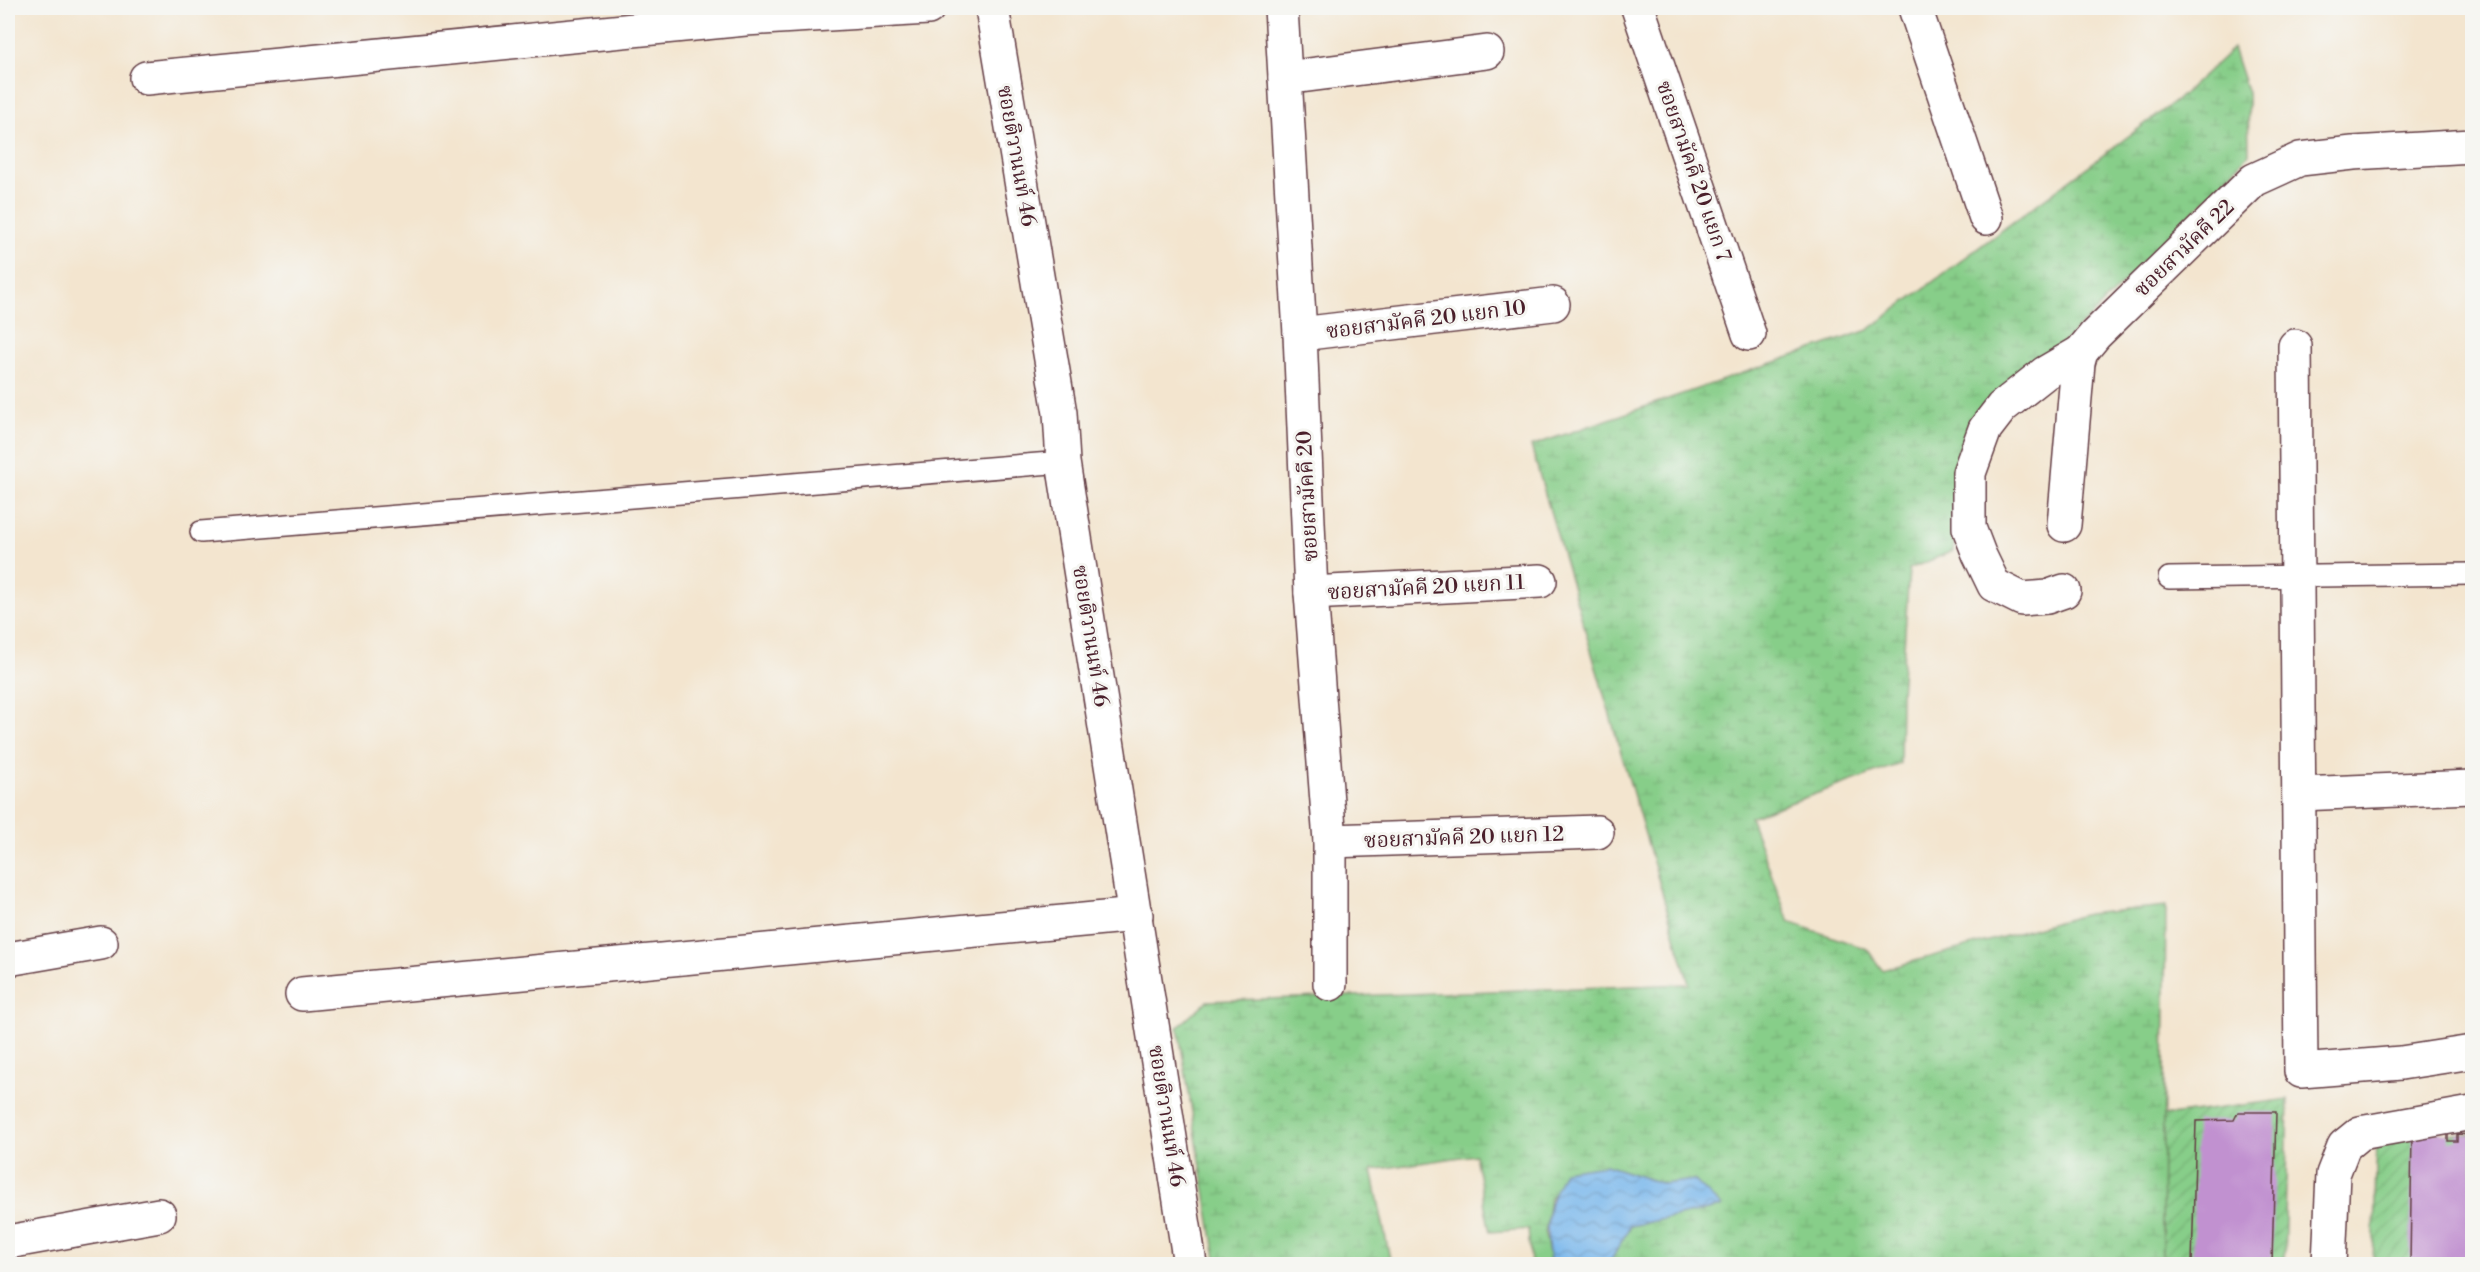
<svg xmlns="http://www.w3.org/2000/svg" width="2480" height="1272" font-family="'Libre Bodoni','Noto Serif Thai',serif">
<defs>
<pattern id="wetland-marsh" width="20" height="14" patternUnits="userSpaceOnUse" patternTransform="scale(1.5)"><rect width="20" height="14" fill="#87ce89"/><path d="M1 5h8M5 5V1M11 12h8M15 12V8" fill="none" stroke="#76b076"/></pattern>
<pattern id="garden-furrows" width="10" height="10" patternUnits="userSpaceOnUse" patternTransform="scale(1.5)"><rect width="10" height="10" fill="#87ce89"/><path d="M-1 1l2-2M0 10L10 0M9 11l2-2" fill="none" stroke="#76b076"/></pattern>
<pattern id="water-waves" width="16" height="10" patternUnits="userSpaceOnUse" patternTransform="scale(1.5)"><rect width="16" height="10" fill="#79b7ec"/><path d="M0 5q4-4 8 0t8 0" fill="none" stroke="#6594bf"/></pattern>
</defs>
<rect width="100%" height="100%" fill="#f6f6f2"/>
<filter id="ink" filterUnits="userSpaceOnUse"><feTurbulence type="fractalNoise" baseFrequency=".0167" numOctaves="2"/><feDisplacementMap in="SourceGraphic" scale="12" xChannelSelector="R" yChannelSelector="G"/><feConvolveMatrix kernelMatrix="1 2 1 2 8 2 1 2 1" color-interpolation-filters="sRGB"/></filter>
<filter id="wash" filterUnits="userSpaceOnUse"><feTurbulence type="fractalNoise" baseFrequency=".008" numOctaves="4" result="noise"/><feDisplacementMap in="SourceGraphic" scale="24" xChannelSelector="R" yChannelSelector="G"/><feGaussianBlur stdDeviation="1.35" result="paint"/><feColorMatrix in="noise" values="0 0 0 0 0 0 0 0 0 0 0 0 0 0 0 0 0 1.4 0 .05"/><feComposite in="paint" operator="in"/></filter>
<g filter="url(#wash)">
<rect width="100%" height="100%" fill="#f3e5cf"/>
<polygon fill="url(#wetland-marsh)" stroke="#68765a" stroke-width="1.5" points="2233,48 2248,93 2249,155 2096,311 1968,433 1953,551 1909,569 1901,695 1900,764 1750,817 1789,922 1867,949 1882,970 2087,914 2166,906 2162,1264 1609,1264 1630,1226 1721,1207 1694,1180 1664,1184 1605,1165 1550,1198 1545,1234 1551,1264 1531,1264 1528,1229 1490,1232 1475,1155 1372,1170 1391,1264 1217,1264 1178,1027 1207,1001 1689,984 1531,446 1868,330 2177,100"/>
<g fill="url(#garden-furrows)" stroke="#68765a" stroke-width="1.5">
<polygon points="2288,1099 2284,1264 2162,1264 2163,1116"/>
<polygon points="2412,1133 2472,1134 2472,1264 2373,1264 2377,1138"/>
</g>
<path fill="url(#water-waves)" stroke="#626b8c" stroke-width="1.5" d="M1605 1165 1664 1184 1694 1180 1722 1207 1630 1226 1609 1264H1551C1543 1224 1546 1208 1564 1171Z"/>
<g id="blocks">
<g fill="#c191d0">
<polygon points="2238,1112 2276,1112 2272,1264 2192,1264 2196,1121 2234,1120"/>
<polygon points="2412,1133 2448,1133 2448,1141 2457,1141 2457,1134 2472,1135 2472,1264 2410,1264"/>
</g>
</g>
</g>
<g filter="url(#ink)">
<use href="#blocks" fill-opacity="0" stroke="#633d44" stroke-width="1.5"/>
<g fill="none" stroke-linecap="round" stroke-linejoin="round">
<g stroke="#633d44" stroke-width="24">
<g id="service">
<polyline points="201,532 1063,462"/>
<polyline points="2169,578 2472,574"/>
</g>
</g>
<g stroke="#633d44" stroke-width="36">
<g id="minor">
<polyline points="992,8 1060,413 1063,462 1190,1264"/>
<polyline points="1281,8 1300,334 1311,593 1330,841 1330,984"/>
<polyline points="1638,8 1749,334"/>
<polyline points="1915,8 1986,218"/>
<polyline points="146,78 745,19 928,8"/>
<polyline points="1285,78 1487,52"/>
<polyline points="1300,334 1553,304"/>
<polyline points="2295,346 2301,1071 2401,1063 2472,1052"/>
<polyline points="2064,525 2078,363 2081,352 2095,335 2254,180 2300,159 2353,153 2472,146"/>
<polyline points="2064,591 2047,597 2022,599 1994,585 1979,554 1969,528 1969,473 1985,429 2002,407 2045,373 2081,352"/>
<polyline points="1311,593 1540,581"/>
<polyline points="2299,794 2472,787"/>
<polyline points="1330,841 1597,832"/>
<polyline points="8,959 101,943"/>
<polyline points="302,994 1136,915"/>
<polyline points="8,1242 159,1215"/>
<polyline points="2329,1264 2333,1174 2344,1146 2360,1133 2472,1113"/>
</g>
</g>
<use href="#service" stroke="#fff" stroke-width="21"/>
<use href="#minor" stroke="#fff" stroke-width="33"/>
</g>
</g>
<g text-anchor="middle" stroke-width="6" stroke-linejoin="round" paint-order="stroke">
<g font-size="21" fill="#4a1f2b" stroke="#f6f6f2">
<text transform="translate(1017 156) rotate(80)" y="7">ซอยติวานนท์ 46</text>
<text transform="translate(1694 171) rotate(71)" y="7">ซอยสามัคคี 20 แยก 7</text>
<text transform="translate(2184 248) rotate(-44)" y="7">ซอยสามัคคี 22</text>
<text transform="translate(1426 319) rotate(-7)" y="7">ซอยสามัคคี 20 แยก 10</text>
<text transform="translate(1307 496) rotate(-93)" y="7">ซอยสามัคคี 20</text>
<text transform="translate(1426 587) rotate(-3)" y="7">ซอยสามัคคี 20 แยก 11</text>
<text transform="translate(1091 636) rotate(81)" y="7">ซอยติวานนท์ 46</text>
<text transform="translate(1464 837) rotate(-2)" y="7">ซอยสามัคคี 20 แยก 12</text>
<text transform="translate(1167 1116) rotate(81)" y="7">ซอยติวานนท์ 46</text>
</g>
</g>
<rect width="2480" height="1272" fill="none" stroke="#f6f6f2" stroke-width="30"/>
</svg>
